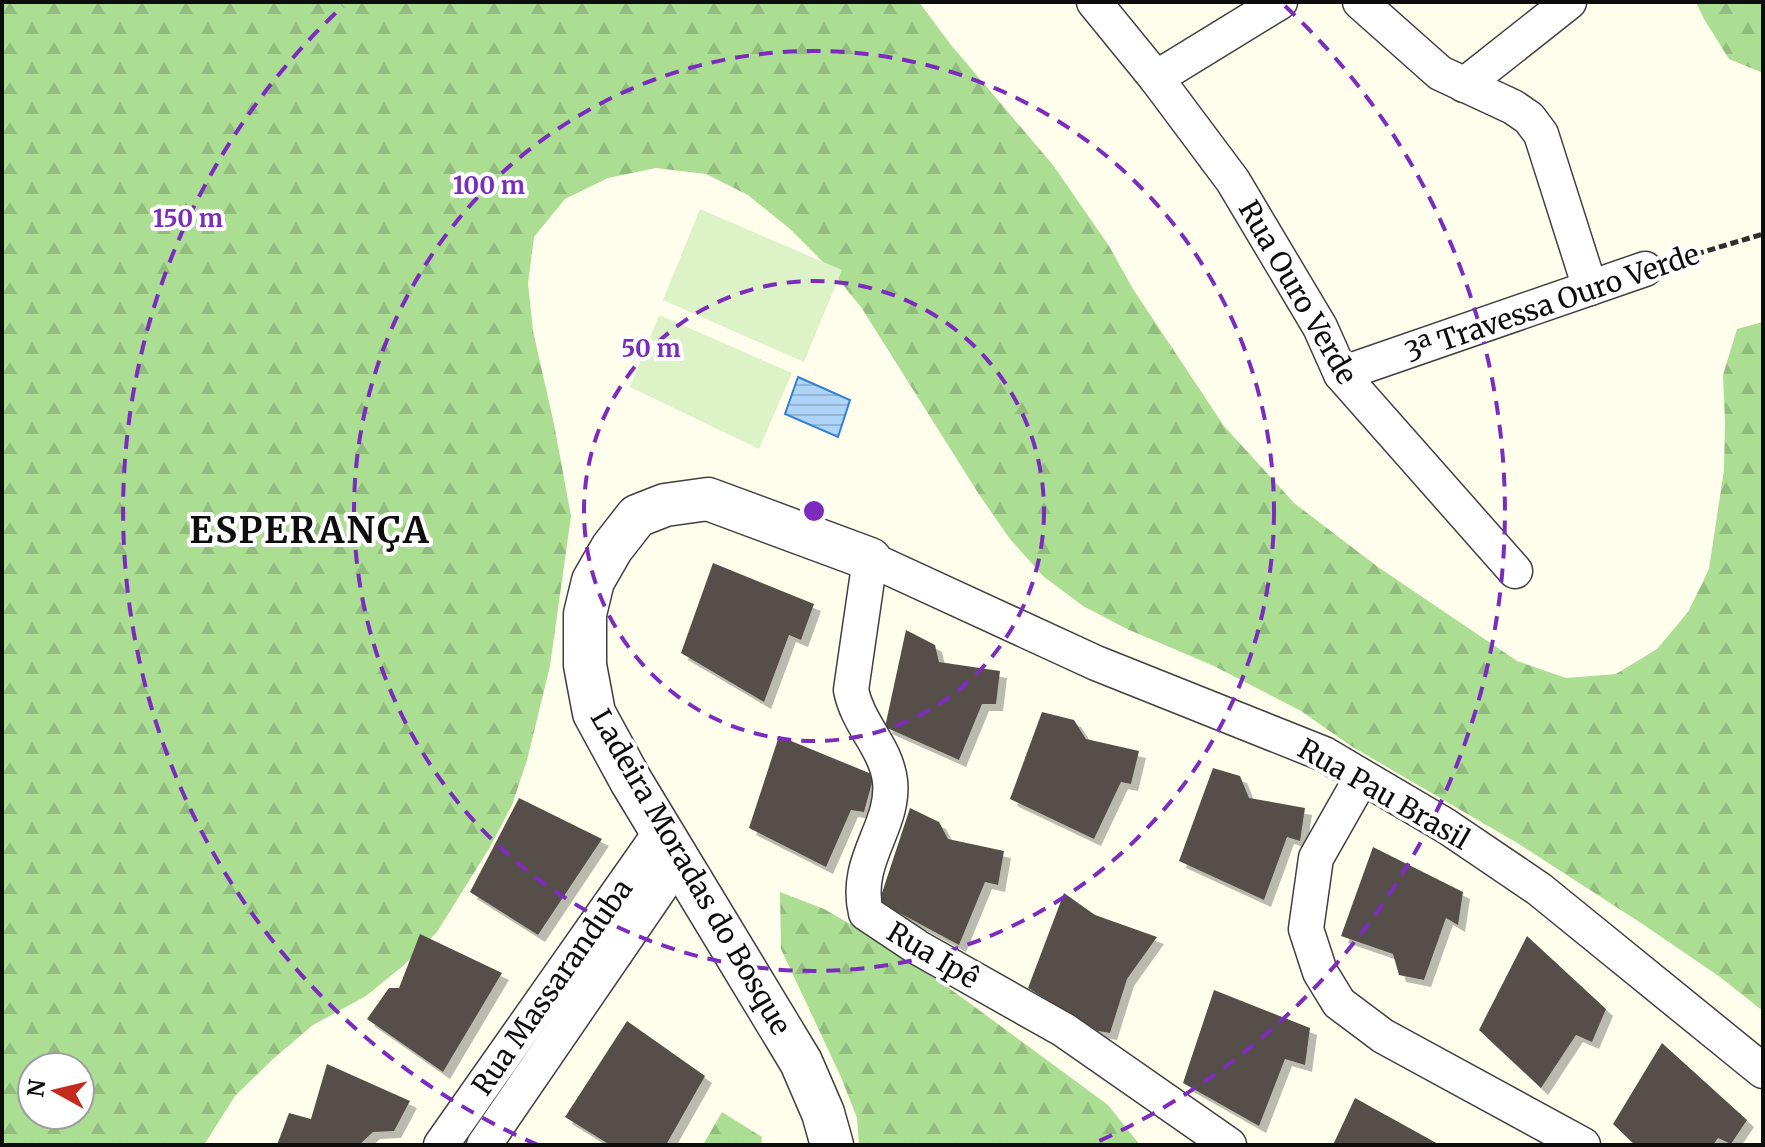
<svg xmlns="http://www.w3.org/2000/svg" width="1765" height="1147" font-family="Merriweather,serif">
<defs>
<pattern id="forest-firs" width="22" height="20" patternUnits="userSpaceOnUse" patternTransform="scale(2)"><rect width="22" height="20" fill="#abdd93"/><path d="M5 1l3.5 6h-7zM16 11l3.5 6h-7z" fill="#92bc7e"/></pattern>
<pattern id="water-rules" width="6" height="5" patternUnits="userSpaceOnUse" patternTransform="scale(2)"><rect width="6" height="5" fill="#afd4f9"/><path d="M0 2.5h6" fill="none" stroke="#95b5d4"/></pattern>
<filter id="shadow"><feDropShadow dx="7" dy="7" stdDeviation="0" flood-color="#0004"/></filter>
</defs>
<rect width="100%" height="100%" fill="#fffeed"/>
<g fill="url(#forest-firs)" fill-rule="evenodd">
<path d="M2 2H919L951 45 1053 165 1109 246 1133 289 1224 426 1294 503 1378 567 1517 661 1566 678 1616 674 1657 649 1688 612 1709 569 1724 470 1725 422 1723 375 1737 329 1763 322V1011L1720 977 1644 925 1519 844 1351 746 1301 711 1214 666 1127 629 1083 606 1043 576 1010 539 980 496 861 307 829 268 790 229 748 195 706 174 656 168 608 178 565 199 534 237 528 283 533 331 554 424 571 516 550 666 527 760 512 805 490 847 437 932 404 965 366 996 313 1025 273 1059 235 1096 204 1145H2ZM32 1067H80V1115H32Z"/>
<polygon points="1696,2 1763,2 1763,73 1729,59 1704,19"/>
<polygon points="780,892 824,909 866,933 949,988 1108,1105 1140,1145 859,1145 857,1118 841,1077 781,949"/>
<polygon points="722,1112 762,1137 761,1145 703,1145"/>
</g>
<g fill="#def2c7">
<polygon points="700,209 842,270 804,362 663,300"/>
<polygon points="659,315 792,373 759,449 630,387"/>
</g>
<polygon fill="url(#water-rules)" stroke="#327fd4" stroke-width="2" points="798,377 850,400 838,437 785,414"/>
<g fill="#565049" filter="url(#shadow)">
<polygon points="713,563 814,604 801,640 789,635 764,702 681,653"/>
<polygon points="906,630 935,645 939,662 1000,671 996,704 982,704 959,760 885,727"/>
<polygon points="1042,712 1074,720 1086,739 1139,751 1131,784 1121,782 1094,839 1010,799"/>
<polygon points="779,736 874,775 864,812 851,810 826,867 749,828"/>
<polygon points="1213,768 1240,776 1249,798 1305,808 1300,841 1287,837 1264,900 1179,861"/>
<polygon points="519,798 602,839 538,935 470,892"/>
<polygon points="910,808 939,822 948,839 1004,851 998,885 985,882 959,945 879,902"/>
<polygon points="1373,847 1463,892 1458,925 1446,918 1424,980 1399,975 1393,954 1341,936"/>
<polygon points="1064,893 1095,915 1157,937 1127,979 1110,1033 1098,1031 1028,988"/>
<polygon points="420,934 502,973 443,1072 367,1019 389,988 399,988"/>
<polygon points="1527,936 1606,1009 1592,1042 1576,1035 1541,1088 1479,1030"/>
<polygon points="1214,990 1310,1028 1305,1065 1285,1059 1259,1126 1183,1083"/>
<polygon points="627,1021 705,1076 666,1145 610,1145 565,1117"/>
<polygon points="1662,1043 1747,1120 1731,1144 1718,1138 1713,1145 1635,1145 1613,1124"/>
<polygon points="327,1064 410,1101 394,1131 373,1132 359,1145 277,1145 289,1113 311,1119"/>
<polygon points="1355,1098 1440,1145 1333,1145"/>
</g>
<g fill="none" stroke-linecap="round" stroke-linejoin="round">
<g stroke="#404040" stroke-width="37">
<g id="minor">
<polyline points="1094,2 1156,78 1233,181 1320,327 1341,374 1515,571"/>
<polyline points="1360,2 1440,73 1513,107 1529,118 1541,134 1590,288"/>
<polyline points="1156,78 1280,2"/>
<polyline points="1464,85 1569,2"/>
<polyline points="1341,374 1645,269"/>
<polyline points="1362,777 1316,858 1306,929 1320,972 1339,1003 1383,1036 1583,1145"/>
<polyline points="441,1145 663,829"/>
<polyline points="484,1145 680,859"/>
<path d="M1229 1145 1064 1030 917 947 866 913C853 860 895 827 890 781 886 747 858 725 851 690L870 559 1096 663 1324 754 1446 826 1539 889 1763 1071"/>
</g>
</g>
<g stroke="#404040" stroke-width="45">
<polyline id="tertiary" points="832,1145 823,1113 801,1062 631,781 594,713 585,665 585,614 593,581 612,548 637,516 665,505 708,499 870,559"/>
</g>
<polyline stroke="#2f2f2f" stroke-width="5" stroke-dasharray="8 4" stroke-linecap="butt" points="1673,261 1763,234"/>
<use href="#minor" stroke="#fff" stroke-width="34"/>
<use href="#tertiary" stroke="#fff" stroke-width="42"/>
</g>
<g fill="none" stroke="#7b2cbf" stroke-width="4" stroke-dasharray="14 10">
<circle cx="814" cy="511" r="230"/>
<circle cx="814" cy="511" r="460"/>
<path d="M538 1145A691 691 0 0 1 343 6M1285 6A691 691 0 0 1 1090 1145"/>
</g>
<g text-anchor="middle" stroke-width="8" stroke-linejoin="round" paint-order="stroke">
<g font-size="28" fill="#0d0d0d" stroke="#fff">
<text transform="translate(1298 292) rotate(60)" y="10">Rua Ouro Verde</text>
<text transform="translate(1552 303) rotate(-19)" y="10">3ª Travessa Ouro Verde</text>
<text transform="translate(1384 794) rotate(30)" y="10">Rua Pau Brasil</text>
<text transform="translate(691 872) rotate(60)" y="10">Ladeira Moradas do Bosque</text>
<text transform="translate(933 955) rotate(31)" y="10">Rua Ipê</text>
<text transform="translate(552 987) rotate(-55)" y="10">Rua Massaranduba</text>
</g>
<g font-size="36" font-weight="bold" letter-spacing="2" fill="#0d0d0d" stroke="#fff">
<text x="310" y="543">ESPERANÇA</text>
</g>
</g>
<circle cx="814" cy="511" r="12" fill="#7b2cbf" stroke="#fff" stroke-width="4"/>
<g font-size="24" text-anchor="middle" font-weight="bold" fill="#7b2cbf" stroke="#fff" stroke-width="8" stroke-linejoin="round" paint-order="stroke">
<text x="489" y="194">100 m</text>
<text x="188" y="227">150 m</text>
<text x="651" y="357">50 m</text>
</g>
<rect width="1765" height="1147" fill="none" stroke="#0d0d0d" stroke-width="8"/>
<g transform="translate(56 1091) rotate(278)"><circle r="38" fill="#ffffff" stroke="#9e9e9e" stroke-width="2"/>
<path d="M0-6L14 30L0 20L-14 30Z" fill="#c42b1e"/>
<text y="-12" font-size="22" font-weight="bold" text-anchor="middle" fill="#0d0d0d">N</text>
</g>
</svg>
